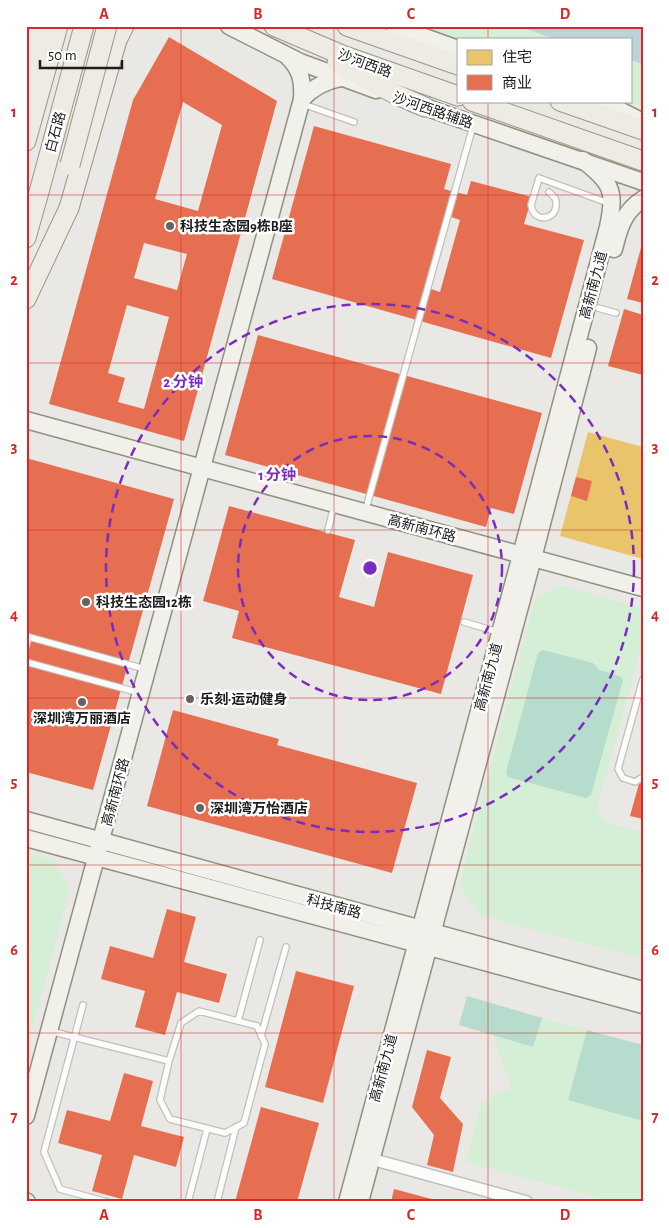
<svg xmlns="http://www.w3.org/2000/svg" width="669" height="1228" font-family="'Alegreya Sans','Noto Sans SC',sans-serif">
<rect width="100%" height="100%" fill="#eae8e5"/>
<g fill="#d5eed6">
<polygon points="420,26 643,26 643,108 623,101 630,101 630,39 458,39 458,41"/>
<path d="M559 585 643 608V642L597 808C603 826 626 827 643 832V959L479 915 459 884 535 599Z"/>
<polygon points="26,853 54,860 70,890 26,1052"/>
<polygon points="542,1018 587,1030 568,1100 643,1121 643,1202 614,1202 466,1162 481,1102 511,1088 493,1035 533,1047"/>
</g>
<g fill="#b5dccc">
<polygon points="543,650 593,663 599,670 620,676 623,680 591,795 586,798 508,777 506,772 538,653"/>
<polygon points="467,996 542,1018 533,1047 459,1025"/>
<polygon points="587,1030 643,1045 643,1121 568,1100"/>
</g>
<polygon fill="#bcd3da" points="519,26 643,26 643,64 630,60 630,39 554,39"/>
<polygon fill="#e9c46a" points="588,432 643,447 643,559 560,536"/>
<g fill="#e76f51" fill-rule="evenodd">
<path d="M169 37 277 101 184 441 49 404 133 100ZM183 102 222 125 198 211 155 199ZM144 243 187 254 177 290 134 278ZM127 305 169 317 144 409 118 402 125 378 108 373Z"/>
<path d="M314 126 451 164 444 189 467 195 471 181 532 197 524 224 584 240 551 358 272 279ZM445 215 460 220 440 292 425 287Z"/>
<polygon points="642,244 643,244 643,303 627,299"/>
<polygon points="624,309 643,315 643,375 608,366"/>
<polygon points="258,335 542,413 514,514 491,508 486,527 225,455"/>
<polygon points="26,458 174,499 93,790 26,772 28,752 26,752"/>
<polygon points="576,477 592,481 587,501 571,496"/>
<polygon points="229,506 355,540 339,597 374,607 388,552 473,575 441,694 232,638 239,611 203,601"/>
<polygon points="173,710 279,739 277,745 417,783 392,873 147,806"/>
<polygon points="642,773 643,773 643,819 630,816"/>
<polygon points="167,909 196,917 184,962 227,974 219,1003 177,992 165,1035 135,1027 145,991 101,979 110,946 153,958"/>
<polygon points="296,971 354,986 323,1103 265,1087"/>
<polygon points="427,1050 451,1057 440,1098 463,1124 453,1172 427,1165 434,1135 412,1107"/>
<polygon points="124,1073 153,1081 141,1126 184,1137 176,1167 134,1155 122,1199 92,1191 102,1155 58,1143 67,1110 110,1121"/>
<polygon points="261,1107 319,1123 297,1202 235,1202"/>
<polygon points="394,1189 439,1201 438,1202 391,1202"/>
</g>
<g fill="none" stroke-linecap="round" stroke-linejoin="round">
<g stroke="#c0bfbd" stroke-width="8">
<g id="lane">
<polyline points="303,104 354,122"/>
<path d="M549 192 555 198C562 219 534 226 531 205L539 178 611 204"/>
<polyline points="598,308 616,313"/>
<polyline points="365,512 473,126"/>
<polyline points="328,530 334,506"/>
<polyline points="464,622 498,632"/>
<polyline points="26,646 29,637 145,669"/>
<polyline points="26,662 140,693"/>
<polyline points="643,679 618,769 623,778 635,782 643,777"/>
<polyline points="83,1005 44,1152 60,1189 107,1202"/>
<polyline points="238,1021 260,940"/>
<polyline points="50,1031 169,1061 160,1100 170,1119 225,1133 244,1123 265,1044 257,1026 199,1011 181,1023 169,1061"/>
<polyline points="261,1036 286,947"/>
<polyline points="188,1202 207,1129"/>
<polyline points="217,1202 236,1127"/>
</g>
</g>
<g stroke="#c0bfbd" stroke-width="14">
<polyline id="street" points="364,1157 527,1202"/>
</g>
<g stroke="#90917f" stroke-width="19">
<g id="secondary">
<polyline points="229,26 300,62 376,90"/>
<polyline points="394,26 458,49"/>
<path d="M302 99C313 87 325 81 341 78"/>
<polyline points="602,101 643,122"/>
<polyline points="413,103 643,182"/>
<path d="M614 249C619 228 624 211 643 199"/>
<polyline points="26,420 643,588"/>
<polyline points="26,820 643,990"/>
<polyline points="26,838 643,1005"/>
<path d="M26 1116 302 99C303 82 301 69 288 57"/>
<polyline points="26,1201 27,1202"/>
<path d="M347 1202 521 555 608 227C616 190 612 184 583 160"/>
<polyline points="360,1202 533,558 588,348"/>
</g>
</g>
<g stroke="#9d9585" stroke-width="21">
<g id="primary">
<polyline points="274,26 342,55 458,96"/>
<polyline points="347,26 458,65"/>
<polyline points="337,63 395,94 425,107"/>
<polyline points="26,85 40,26"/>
<polyline points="472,101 643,161"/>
<polyline points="560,101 643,130"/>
<polyline points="26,141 58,26"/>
<polyline points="26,238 39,192"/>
<polyline points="26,299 69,208 117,40 124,26"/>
</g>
</g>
<use href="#lane" stroke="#fcfcfb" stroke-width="5.5"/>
<use href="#street" stroke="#fcfcfb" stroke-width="11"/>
<use href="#secondary" stroke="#f1f0ea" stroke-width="16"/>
<use href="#primary" stroke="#eeebe5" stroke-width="19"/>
<g stroke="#9d9585" stroke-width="21" stroke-linecap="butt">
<g id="primary-bridge">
<polyline points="70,165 107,26"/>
<polyline points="39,192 84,26"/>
</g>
</g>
<use href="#primary-bridge" stroke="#eeebe5" stroke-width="19"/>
</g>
<path fill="none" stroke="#d62828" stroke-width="1" stroke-opacity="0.55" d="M181 26V1202M334 26V1202M488 26V39M488 101V1202M26 195H643M26 363H643M26 530H643M26 698H643M26 865H643M26 1033H643"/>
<g fill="none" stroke="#7b2cbf" stroke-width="2.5" stroke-dasharray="9 6">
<circle cx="370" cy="568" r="132"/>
<circle cx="370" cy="568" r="264"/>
</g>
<g fill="#646362" stroke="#fff" stroke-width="2">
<circle cx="170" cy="226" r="5"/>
<circle cx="86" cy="602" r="5"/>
<circle cx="190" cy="699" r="5"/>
<circle cx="82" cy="702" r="5"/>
<circle cx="200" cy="808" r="5"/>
</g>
<g text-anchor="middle" stroke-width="5" stroke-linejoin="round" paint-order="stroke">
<g font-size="14" fill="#1c1c1c" stroke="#fff">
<text transform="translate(365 63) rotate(20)" y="5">沙河西路</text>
<text transform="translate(433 110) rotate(19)" y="5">沙河西路辅路</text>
<text transform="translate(55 132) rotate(-75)" y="5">白石路</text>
<text transform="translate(593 285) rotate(-75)" y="5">高新南九道</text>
<text transform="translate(422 528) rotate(15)" y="5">高新南环路</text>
<text transform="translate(488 677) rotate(-75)" y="5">高新南九道</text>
<text transform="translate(115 792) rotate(-75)" y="5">高新南环路</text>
<text transform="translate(334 906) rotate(15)" y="5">科技南路</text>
<text transform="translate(383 1068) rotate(-75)" y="5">高新南九道</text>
</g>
<g font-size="14" font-weight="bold" fill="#1c1c1c" stroke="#fff" text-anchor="start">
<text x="180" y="231">科技生态园9栋B座</text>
<text x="96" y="607">科技生态园12栋</text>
<text x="200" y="704">乐刻·运动健身</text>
<text x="82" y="723" text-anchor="middle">深圳湾万丽酒店</text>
<text x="210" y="813">深圳湾万怡酒店</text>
</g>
</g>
<circle cx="370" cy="568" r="8" fill="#7b2cbf" stroke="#fff" stroke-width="2.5"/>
<g font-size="15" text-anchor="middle" font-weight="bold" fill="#7b2cbf" stroke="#fff" stroke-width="5" stroke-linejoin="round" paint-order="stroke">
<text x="183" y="387">2 分钟</text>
<text x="277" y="480">1 分钟</text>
</g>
<rect width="669" height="1228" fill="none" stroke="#ffffff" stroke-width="55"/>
<rect x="457" y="38" width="175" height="65" fill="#ffffff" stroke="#a4a4a4"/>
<rect x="467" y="50" width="25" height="15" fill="#e9c46a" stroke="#a4a4a4"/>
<text x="502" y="62" font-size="15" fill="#1c1c1c">住宅</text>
<rect x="467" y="75" width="25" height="15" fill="#e76f51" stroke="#a4a4a4"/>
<text x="502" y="88" font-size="15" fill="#1c1c1c">商业</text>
<path d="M40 60v8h82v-8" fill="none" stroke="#1c1c1c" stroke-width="2.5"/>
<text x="48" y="60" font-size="15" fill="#1c1c1c" stroke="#ffffff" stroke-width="4" paint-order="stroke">50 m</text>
<rect x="28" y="28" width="614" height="1172" fill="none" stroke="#d62828" stroke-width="2"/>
<g font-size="16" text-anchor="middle" font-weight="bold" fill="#d62828">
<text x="104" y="19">A</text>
<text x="258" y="19">B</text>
<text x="411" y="19">C</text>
<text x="565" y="19">D</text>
<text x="14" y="117">1</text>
<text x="655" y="117">1</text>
<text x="14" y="285">2</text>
<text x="655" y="285">2</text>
<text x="14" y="452">3</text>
<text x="655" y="452">3</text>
<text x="14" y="620">4</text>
<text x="655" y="620">4</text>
<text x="14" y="787">5</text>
<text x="655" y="787">5</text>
<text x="14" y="955">6</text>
<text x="655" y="955">6</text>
<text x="14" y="1122">7</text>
<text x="655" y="1122">7</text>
<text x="104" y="1220">A</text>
<text x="258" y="1220">B</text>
<text x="411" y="1220">C</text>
<text x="565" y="1220">D</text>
</g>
</svg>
